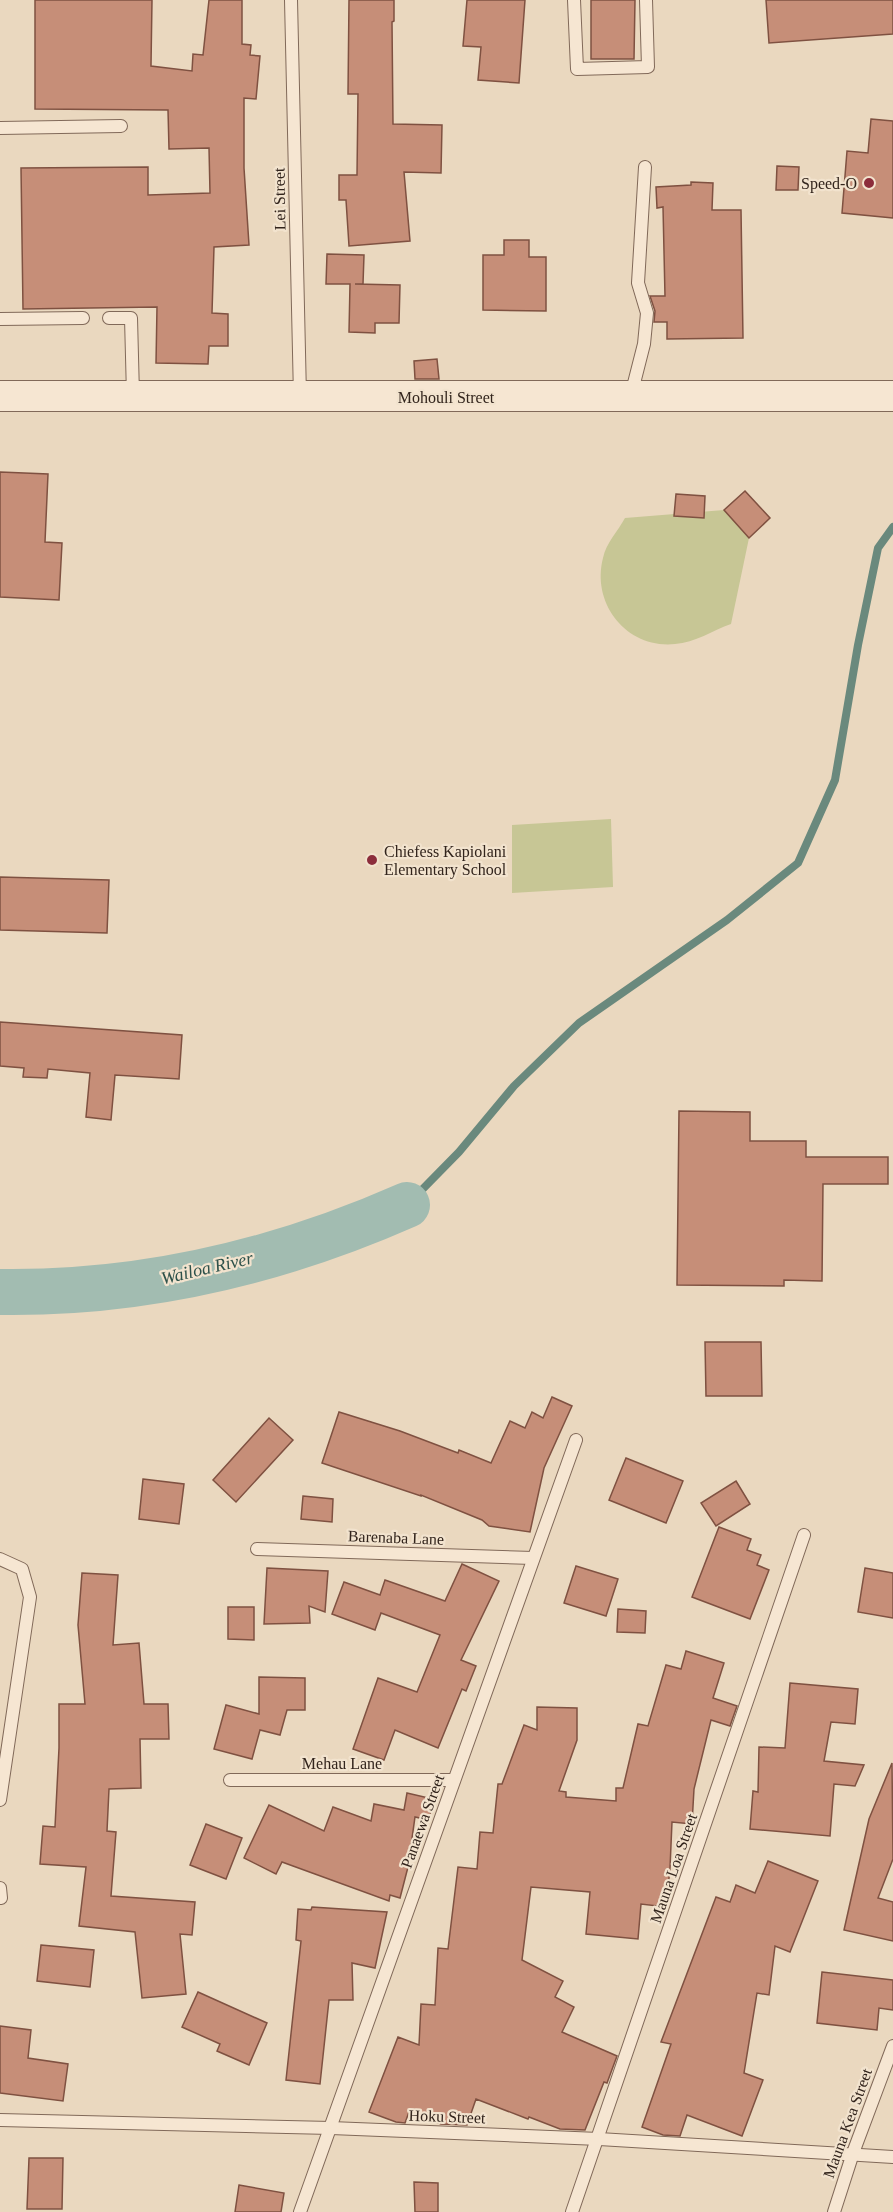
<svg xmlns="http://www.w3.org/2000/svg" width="893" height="2212" font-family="'Times New Roman',serif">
<rect width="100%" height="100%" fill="#ead8bf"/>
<g fill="#c7c695">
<path d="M724 510 749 538 731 624C713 630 695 643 675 644 627 649 591 604 603 558 606 543 618 531 625 518Z"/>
<polygon points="611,819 613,887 512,893 512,825"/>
</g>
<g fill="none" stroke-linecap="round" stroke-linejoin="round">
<polyline stroke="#6a897d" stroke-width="8" points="407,1205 459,1152 514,1086 579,1023 727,920 798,863 835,780 858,645 878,548 893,527"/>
<path stroke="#a2bcb1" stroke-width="46" d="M0 1292C141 1294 278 1262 407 1205"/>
</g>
<g fill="#c68e78" stroke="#7f5141" stroke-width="1.5">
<polygon points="35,0 152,0 151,66 192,71 193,54 203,55 209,0 242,0 242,44 251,45 250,55 260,56 256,99 244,98 244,168 249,245 214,247 212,313 228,314 228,346 209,346 208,364 156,363 157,307 23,309 21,168 148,167 148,195 210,193 209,148 169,149 168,110 35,109"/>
<polygon points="349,0 394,0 394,21 392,22 393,124 442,125 441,173 404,172 410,241 349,246 346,200 339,200 339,175 357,175 358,94 348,94"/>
<polygon points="467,0 525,0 519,83 478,80 481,47 463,46"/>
<polygon points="591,0 635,0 634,59 591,59"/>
<polygon points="766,0 893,0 893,34 769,43"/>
<polygon points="871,119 893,121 893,218 842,213 847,151 868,153"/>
<polygon points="777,166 799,167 798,190 776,190"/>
<polygon points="691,182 713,183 712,210 741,210 743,338 667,339 667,322 654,322 655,311 650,296 665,296 663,207 657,208 656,187 691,185"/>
<polygon points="504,240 529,240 529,257 546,257 546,311 483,310 483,255 504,255"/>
<polygon points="327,254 364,255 363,284 355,284 400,285 399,323 375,323 375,333 349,332 350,284 326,284"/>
<polygon points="437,359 439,379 415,379 414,361"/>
<polygon points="0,472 48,474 45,542 62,543 59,600 0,597"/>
<polygon points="745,491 770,518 749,538 724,510"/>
<polygon points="676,494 705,496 704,518 674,516"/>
<polygon points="0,877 109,880 107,933 0,930"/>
<polygon points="0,1022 182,1035 179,1079 115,1075 111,1120 86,1117 90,1073 48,1069 47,1078 23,1077 24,1068 0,1066"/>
<polygon points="679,1111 750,1112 750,1141 806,1141 806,1157 888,1157 888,1184 823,1184 822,1281 784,1280 784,1286 677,1285"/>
<polygon points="705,1342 761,1342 762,1396 706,1396"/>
<polygon points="552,1397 572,1406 544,1468 530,1532 489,1526 482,1520 421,1495 421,1496 322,1463 339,1412 400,1431 458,1453 459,1450 491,1463 510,1421 525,1428 532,1412 543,1418"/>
<polygon points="269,1418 293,1440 236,1502 213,1480"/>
<polygon points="626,1458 683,1481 666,1523 609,1500"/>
<polygon points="143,1479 184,1484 179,1524 139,1519"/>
<polygon points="736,1481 750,1504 716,1526 701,1503"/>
<polygon points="303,1496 333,1499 332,1522 301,1519"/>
<polygon points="719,1527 751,1539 747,1550 761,1555 757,1565 769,1570 750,1619 692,1597"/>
<polygon points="462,1564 499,1581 461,1660 476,1666 466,1691 462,1689 438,1748 395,1730 384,1760 353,1749 378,1678 417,1692 440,1635 381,1613 375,1630 332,1614 344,1582 380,1595 385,1580 445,1601"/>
<polygon points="576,1566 618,1579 606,1616 564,1603"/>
<polygon points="267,1568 328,1571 325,1612 309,1606 310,1623 264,1624"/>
<polygon points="865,1568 893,1573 893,1618 858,1612"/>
<polygon points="82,1573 118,1575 113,1645 139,1643 144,1704 168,1704 169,1739 140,1739 141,1788 109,1789 107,1831 116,1832 111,1896 195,1902 192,1935 180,1934 186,1994 142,1998 135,1932 79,1926 86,1867 40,1864 43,1826 55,1827 59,1748 59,1704 85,1704 78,1625"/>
<polygon points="228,1607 254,1607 254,1640 228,1639"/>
<polygon points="618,1609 646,1611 645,1633 617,1632"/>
<polygon points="686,1651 724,1663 713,1698 737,1706 730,1726 711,1720 694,1789 692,1824 672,1822 670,1868 666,1907 641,1904 638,1939 586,1934 590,1892 531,1887 522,1960 563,1981 555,1997 574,2007 562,2032 617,2056 607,2083 604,2082 585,2130 560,2129 529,2117 528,2119 476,2099 467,2125 441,2124 409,2112 405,2123 396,2122 369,2112 398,2037 419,2045 421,2004 435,2005 438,1948 448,1949 458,1867 477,1869 480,1832 493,1833 498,1784 502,1784 524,1725 537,1730 537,1707 577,1708 577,1740 559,1791 566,1792 566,1797 616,1801 616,1788 623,1788 638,1724 648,1726 666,1665 681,1669"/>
<polygon points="259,1677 305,1678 305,1710 287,1710 280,1735 260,1730 252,1759 214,1749 226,1705 259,1714"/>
<polygon points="790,1683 858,1689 855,1724 831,1722 824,1761 864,1765 855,1786 834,1784 830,1836 750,1829 753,1791 758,1792 759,1747 785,1748"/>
<polygon points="892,1763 893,1859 878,1898 893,1902 893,1941 844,1930 869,1819"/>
<polygon points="407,1793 433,1799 429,1820 415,1817 408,1867 400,1898 390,1895 389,1901 282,1862 276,1874 244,1858 269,1805 324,1831 333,1807 371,1821 374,1804 404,1810"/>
<polygon points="206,1824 242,1838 226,1879 190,1865"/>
<polygon points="768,1861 818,1881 790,1952 775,1946 769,1995 757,1993 744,2073 763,2080 742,2136 687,2115 680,2136 663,2135 642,2127 671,2044 661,2042 716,1897 730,1902 736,1885 755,1893"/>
<polygon points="312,1907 387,1912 375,1968 352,1963 353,2000 329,2000 320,2084 286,2080 301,1941 296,1940 298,1909 311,1910"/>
<polygon points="41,1945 94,1950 90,1987 37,1981"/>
<polygon points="822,1972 893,1980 893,2010 879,2008 877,2030 817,2023"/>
<polygon points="198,1992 267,2023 249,2065 217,2051 220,2044 182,2027"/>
<polygon points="0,2026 31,2030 28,2058 68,2064 63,2101 0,2093"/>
<polygon points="29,2158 63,2158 62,2209 27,2209"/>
<polygon points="414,2182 438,2183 438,2212 415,2212"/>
<polygon points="239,2185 284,2193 281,2212 235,2212"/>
</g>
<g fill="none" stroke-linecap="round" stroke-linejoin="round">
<g stroke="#816959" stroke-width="14">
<g id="service">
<polyline points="291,0 300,396"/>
<polyline points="574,0 577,69 648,67 646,0"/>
<polyline points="0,128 121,126"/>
<polyline points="109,318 131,318 133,395"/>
<polyline points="0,319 83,318"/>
<polyline points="631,395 644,344 647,313 638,283 645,167"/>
<polyline points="257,1549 533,1558"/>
<polyline points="0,1559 22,1569 30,1597 0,1800"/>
<polyline points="230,1780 454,1780"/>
<polyline points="0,1888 1,1898"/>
<polyline points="0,2120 331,2128 599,2139 893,2157"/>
<polyline points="300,2212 576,1440"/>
<polyline points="572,2212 804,1535"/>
<polyline points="834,2212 853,2153 893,2046"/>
</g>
</g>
<g stroke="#816959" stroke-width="32">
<polyline id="tertiary" points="0,396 893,396"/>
</g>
<use href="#service" stroke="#f6e6d2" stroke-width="12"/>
<use href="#tertiary" stroke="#f6e6d2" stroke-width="30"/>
</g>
<g fill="#8c2d3b" stroke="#f2e3ce" stroke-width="2">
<circle cx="869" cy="183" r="6"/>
<circle cx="372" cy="860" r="6"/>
</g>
<g text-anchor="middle" stroke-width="4.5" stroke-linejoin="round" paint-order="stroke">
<g font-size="16" fill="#32241c" stroke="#f2e3ce" text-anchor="end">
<text x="857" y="189">Speed-O</text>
<text x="384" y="857" text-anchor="start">Chiefess Kapiolani<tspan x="384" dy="18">Elementary School</tspan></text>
</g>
<g font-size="16" fill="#32241c" stroke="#f2e3ce">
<text transform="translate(279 199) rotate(-91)" y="6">Lei Street</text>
<text x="446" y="403">Mohouli Street</text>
<text transform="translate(396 1537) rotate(2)" y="6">Barenaba Lane</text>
<text x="342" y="1769">Mehau Lane</text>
<text transform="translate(422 1821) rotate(-70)" y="6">Panaewa Street</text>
<text transform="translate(673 1868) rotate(-71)" y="6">Mauna Loa Street</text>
<text transform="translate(447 2116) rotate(2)" y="6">Hoku Street</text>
<text transform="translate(847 2123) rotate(-70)" y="6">Mauna Kea Street</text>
</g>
<g font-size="18" font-style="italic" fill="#2d514a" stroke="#f2e3ce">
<text transform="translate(207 1268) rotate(-13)" y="6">Wailoa River</text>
</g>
</g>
</svg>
